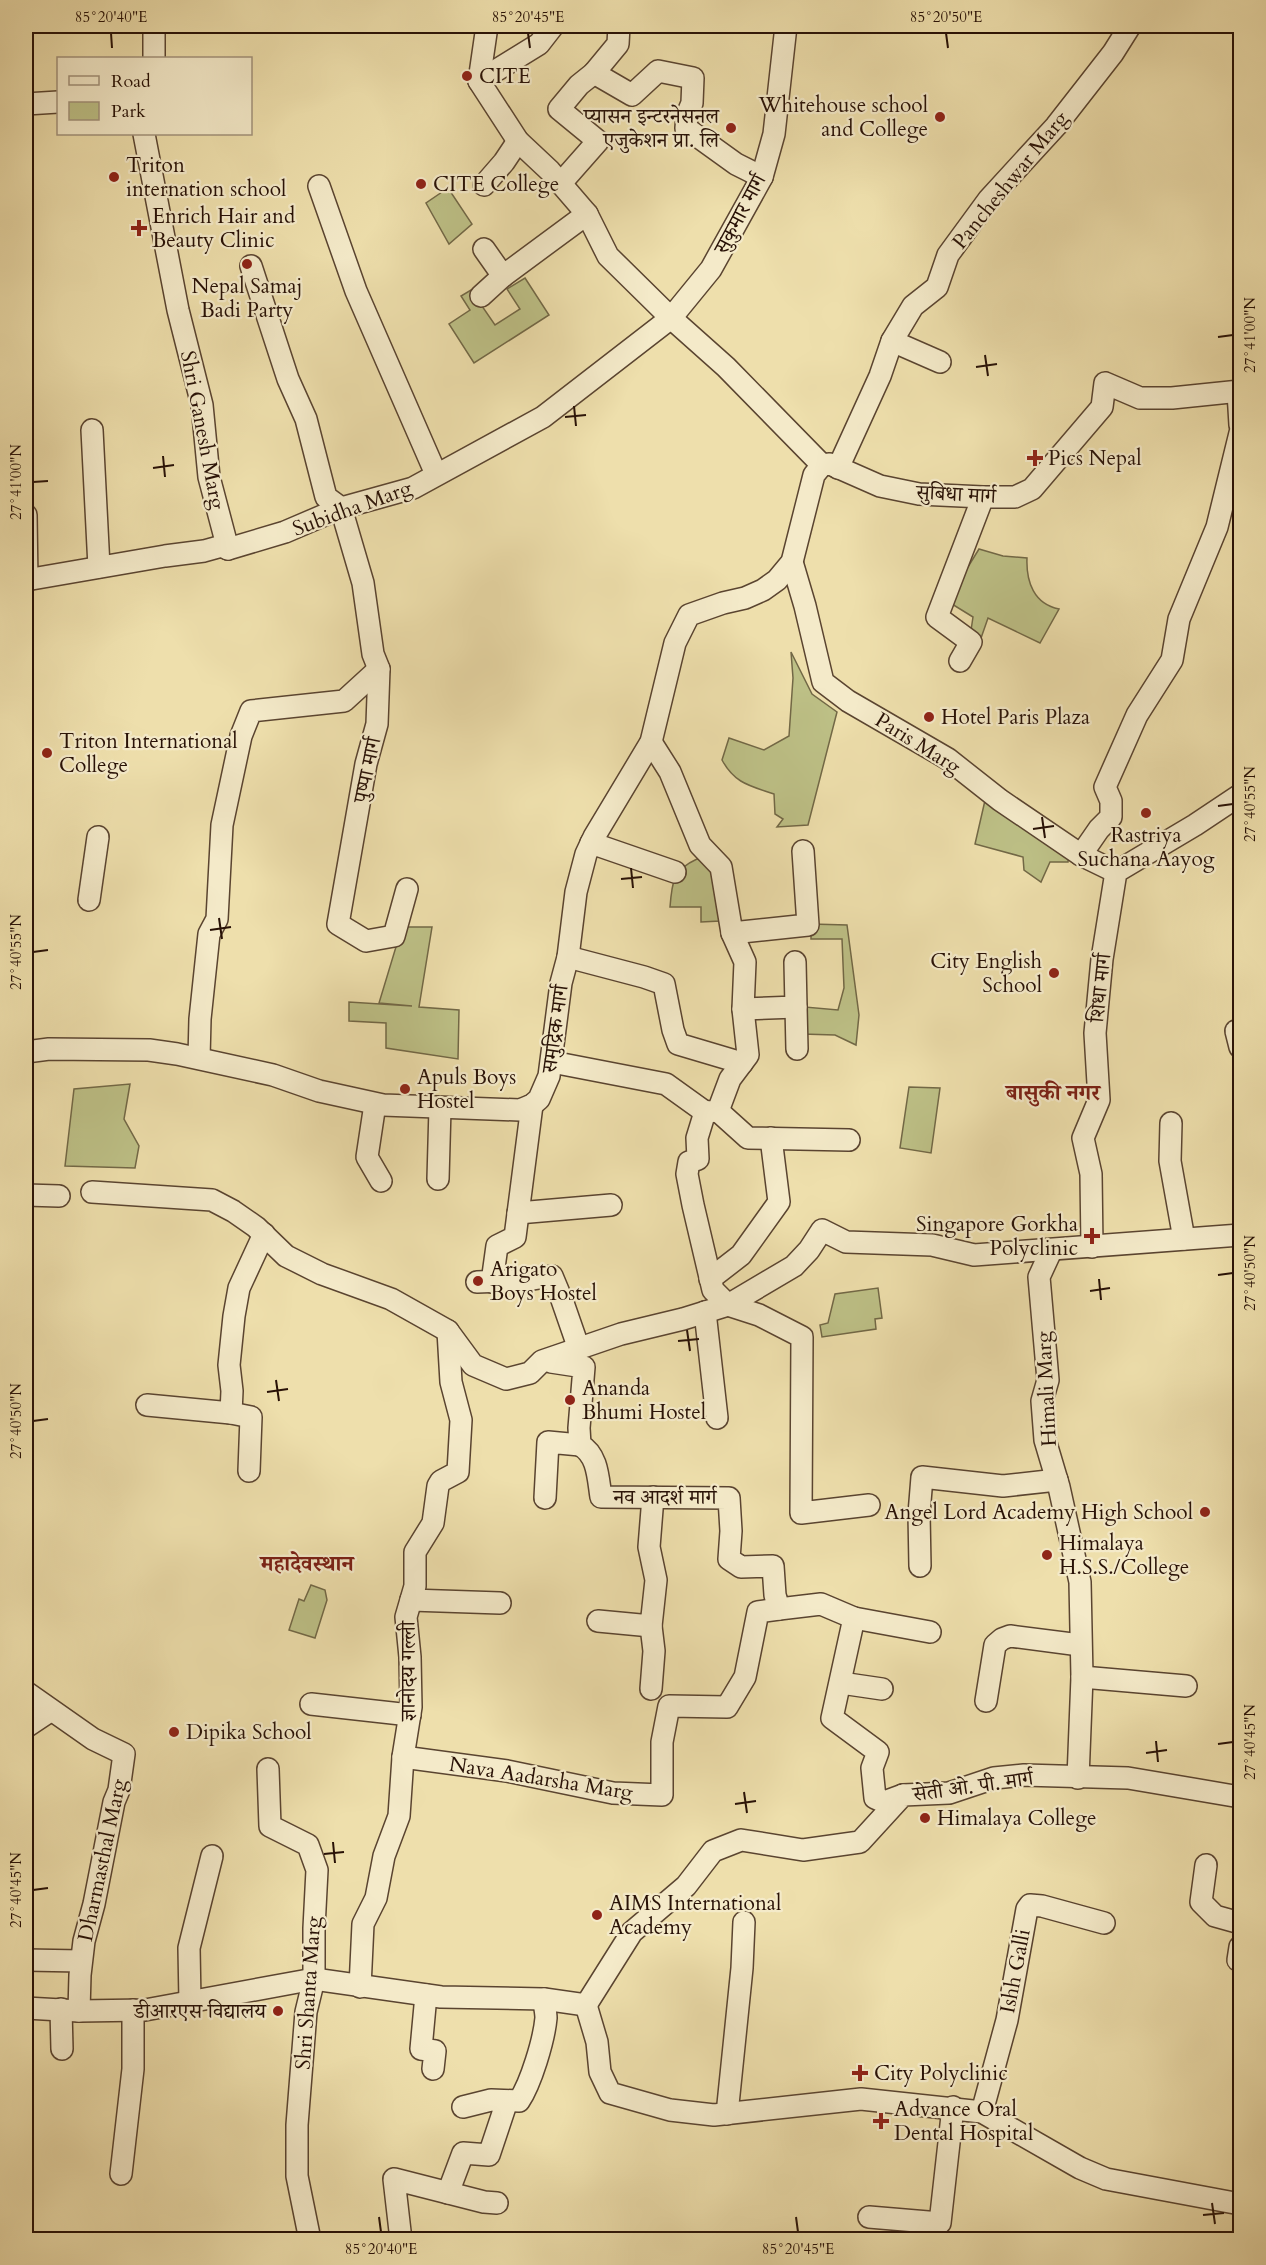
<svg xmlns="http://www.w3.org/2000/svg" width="1266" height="2265" font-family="Cardo,'Noto Serif Devanagari',serif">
<rect width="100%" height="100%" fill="#eedfac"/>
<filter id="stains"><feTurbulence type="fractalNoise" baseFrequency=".00333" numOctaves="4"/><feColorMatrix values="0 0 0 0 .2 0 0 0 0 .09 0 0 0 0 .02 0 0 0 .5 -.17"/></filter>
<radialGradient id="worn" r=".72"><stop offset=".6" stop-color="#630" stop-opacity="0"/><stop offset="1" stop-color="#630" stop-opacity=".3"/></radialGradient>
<g fill="#bdc086" stroke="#726846" stroke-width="1.5">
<polygon points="448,188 472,224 449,244 426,203"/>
<polygon points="525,278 549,315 474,363 449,324 470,310 461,296 471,290 495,325 520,309 507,289"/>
<path d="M979 549 1003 556 1027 558C1026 582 1034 604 1059 609L1040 643 988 618 980 641 970 637 973 617 947 601Z"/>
<path d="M791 652 812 694 837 712 808 825 777 827 783 819 775 814 774 794C751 786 735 784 722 760L729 738 764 750 789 736 793 678Z"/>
<polygon points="986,796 1069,853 1068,862 1050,862 1041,882 1024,870 1023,857 975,844"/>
<path d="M697 859 710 862 720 921 701 922V907H670C672 881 673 870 697 859Z"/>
<polygon points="811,924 847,925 859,1015 856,1045 835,1035 802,1034 805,1007 838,1010 844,988 842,939 811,939"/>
<polygon points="402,927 432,927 419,1007 459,1010 458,1059 386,1048 386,1023 349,1021 349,1002 412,1006 379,1003"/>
<polygon points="130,1084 124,1119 139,1146 135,1168 65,1166 74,1089"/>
<polygon points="909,1087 940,1088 931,1153 900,1148"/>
<polygon points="878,1288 882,1318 875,1319 876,1329 822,1337 820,1325 828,1323 835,1294"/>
<polygon points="311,1585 325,1590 327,1600 315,1638 289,1630 299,1599 304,1601"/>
</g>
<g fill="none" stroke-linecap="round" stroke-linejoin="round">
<g stroke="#5a4430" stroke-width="24">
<g id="minor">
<polyline points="154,26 154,58"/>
<polyline points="487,26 479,81 518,141 550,171 587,214 608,256 671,318 726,367 822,465 830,464 880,486 919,494 983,497 1015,497 1032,489 1102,407 1105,383 1140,398 1172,398 1240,391"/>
<polyline points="619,26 618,44 594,73 632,95 658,71 693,78 692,103 687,115 686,128 736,164 762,177"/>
<polyline points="479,81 539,44 553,26"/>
<polyline points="26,104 58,102"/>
<polyline points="144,134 178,310 202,405 209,477 228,549"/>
<polyline points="561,183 598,141 559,109 579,85 594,73"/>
<polyline points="484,185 504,162 518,141"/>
<polyline points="319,186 356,291 436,474"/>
<polyline points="484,249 503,276 587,214"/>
<polyline points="251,266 288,379 306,419 326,497 341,508"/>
<polyline points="481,296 503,276"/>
<polyline points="892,341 940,362"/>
<polyline points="1238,392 1240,425"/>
<polyline points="92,430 99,567"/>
<polyline points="838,468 880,376 892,341 913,306 937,287 948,255 989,199 1056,126 1113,53 1130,26"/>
<polyline points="341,508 363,583 373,654 379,669 377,724 366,764 338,924 366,941 394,936 407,889"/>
<polyline points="26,515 27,581"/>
<polyline points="792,562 805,606 823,682 848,701 948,759 1000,800 1081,855 1116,872"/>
<polyline points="26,580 165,556 204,551 222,546 228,549 285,532 341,508 413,488 543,417 671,318 711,269 762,177 774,134 786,26"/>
<polyline points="960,661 971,642 937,617 983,497"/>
<polyline points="651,742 670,772 700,845 721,867 732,933 745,962 743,1009 748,1055 730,1079 718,1111 705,1112 697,1138 698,1159 689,1162 687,1174 693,1205 713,1290 728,1305 759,1315 802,1337 801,1513 869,1505"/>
<polyline points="591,843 675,872"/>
<polyline points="1081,855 1099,829 1111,817 1111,801 1105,787 1137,715 1172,660 1179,619 1217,527 1240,433"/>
<polyline points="89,900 98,837"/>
<polyline points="732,933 808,925 803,851"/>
<polyline points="568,957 644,977 664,984 673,1030 678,1044 742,1063"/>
<polyline points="796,1007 797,1049"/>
<polyline points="743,1009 796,1007 795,962"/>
<polyline points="1236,1031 1240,1047"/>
<polyline points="26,1052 49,1049 149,1050 177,1054 273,1075 319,1091 383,1105 520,1110 532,1105 539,1099 549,1076 561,983 568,957 576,892 586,854 594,837 651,742 675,643 689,615 723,603 745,598 763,590 777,580 792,562 814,475 822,465"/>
<polyline points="199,1058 200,1019 209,934 217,919 222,825 241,736 251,711 344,701 379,669"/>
<polyline points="552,1062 666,1084 705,1112"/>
<polyline points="375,1104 367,1157 381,1181"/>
<polyline points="718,1111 748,1138 849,1140"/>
<polyline points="1171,1123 1170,1161 1184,1239"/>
<polyline points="438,1179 440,1108"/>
<polyline points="92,1192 212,1200 233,1211 256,1227 286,1256 322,1274 391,1299 448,1331 473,1365 506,1379 530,1373 542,1361 621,1334 683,1319 728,1305 794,1266 809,1250 822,1230 846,1242 932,1245 974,1255 1240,1235"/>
<polyline points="26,1195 59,1196"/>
<polyline points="518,1213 611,1205"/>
<polyline points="1092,1247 1091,1174 1083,1138 1099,1100 1095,1033 1102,959 1116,872 1195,825 1240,795"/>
<polyline points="1051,1251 1039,1277 1048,1380 1042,1401 1045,1440 1059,1487 1080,1582 1082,1677 1078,1778"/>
<polyline points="710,1279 741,1255 779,1202 771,1138"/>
<polyline points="477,1282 527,1280 552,1276 562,1300 579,1349"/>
<polyline points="492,1282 497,1246 515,1237 532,1105"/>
<polyline points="705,1312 717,1418"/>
<path d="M551 1362 584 1367 579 1428 580 1445C598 1455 598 1478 601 1497L729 1498 731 1531 729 1559 741 1567 773 1566 775 1595 779 1609 821 1604 854 1618 832 1718 878 1752 872 1768 875 1798 884 1802 903 1795"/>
<polyline points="147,1405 231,1413 232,1391 229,1365 234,1316 239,1288 264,1234"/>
<polyline points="231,1413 251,1417 249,1471"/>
<polyline points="545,1498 548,1442 580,1445"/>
<polyline points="920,1566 919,1514 922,1477 1003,1486 1057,1480"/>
<polyline points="411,1600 500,1603"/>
<polyline points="854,1618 930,1632"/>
<polyline points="598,1621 651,1626 656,1580 649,1547 653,1497"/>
<polyline points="651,1626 654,1651 651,1689"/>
<polyline points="1082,1677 1186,1686"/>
<polyline points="841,1683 882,1689"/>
<polyline points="26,1692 93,1739 124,1754 119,1790 114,1802 94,1904 84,1941 80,1975 79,2011"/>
<polyline points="986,1701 995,1645 1002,1639 1010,1636 1080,1645"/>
<polyline points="311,1704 410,1715"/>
<polyline points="26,1727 50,1711"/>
<polyline points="403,1757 507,1771 613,1793 662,1795 662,1742 669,1706 727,1707 745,1677 758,1612 779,1609"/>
<polyline points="268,1769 270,1826 308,1845 317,1870 314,1928 314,1979 306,2012 297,2125 297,2176 310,2240"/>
<polyline points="1206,1865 1201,1902 1215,1916 1240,1923"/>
<polyline points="1240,1947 1238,1960 1240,1961"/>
<polyline points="26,1960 81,1961"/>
<polyline points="360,1987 363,1924 376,1898 384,1856 399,1816 403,1757 411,1707 410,1657 406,1617 415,1586 415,1552 433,1523 438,1486 441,1481 458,1472 461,1420 451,1382 448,1331"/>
<polyline points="426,1995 421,2049 435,2051 433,2069"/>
<polyline points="190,2002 189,1948 212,1856"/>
<polyline points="586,2005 632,1932 686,1886 713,1851 741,1840 803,1850 860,1842 903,1795 949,1793 994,1778 1024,1775 1128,1778 1240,1797"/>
<polyline points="586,2005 597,2042 600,2072 610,2093 670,2110 714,2115 861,2099 982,2112 1080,2168 1106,2179 1240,2204"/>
<polyline points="26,2008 79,2011 145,2010 314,1979 441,1997 544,1999 586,2005"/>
<polyline points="61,2009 62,2049"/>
<path d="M463 2107 491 2100 519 2101C531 2083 544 2040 546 2018 546 2012 544 2005 544 1999"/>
<polyline points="982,2112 1007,2020 1027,1909 1030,1905 1042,1906 1104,1923"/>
<polyline points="727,2114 742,1968 744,1922"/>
<polyline points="121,2174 133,2069 133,2010"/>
<polyline points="448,2193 463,2153 489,2155 507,2101"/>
<polyline points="869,2217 940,2223 953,2107"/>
<polyline points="401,2240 394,2179 484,2202 497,2203"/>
</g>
</g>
<use href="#minor" stroke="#f4eac9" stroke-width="21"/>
</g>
<path fill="none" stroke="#281106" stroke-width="2" d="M111 33 112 48M528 33 530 48M946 33 948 48M1218 337 1233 335M985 355 988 376M976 367 997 364M574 406 576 426M565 417 586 415M163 456 165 477M153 468 174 465M33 482 48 481M1218 806 1233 804M1042 817 1045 838M1033 829 1054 826M631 868 633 888M621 879 642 877M219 918 222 939M210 930 231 927M33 952 48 950M1218 1275 1233 1273M1099 1279 1101 1300M1090 1291 1110 1288M687 1330 690 1351M678 1341 699 1339M276 1380 279 1401M267 1392 288 1389M33 1421 48 1419M1156 1741 1158 1762M1218 1744 1233 1742M1146 1753 1167 1750M744 1792 747 1813M735 1804 756 1801M333 1842 335 1863M324 1854 344 1852M33 1890 48 1888M1212 2203 1215 2224M1203 2215 1224 2213M379 2217 381 2232M796 2217 798 2232"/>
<g fill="#8f2418" stroke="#f4eac9" stroke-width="2">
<circle cx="467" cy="76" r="6"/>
<circle cx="940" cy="117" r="6"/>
<circle cx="731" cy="128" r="6"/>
<circle cx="114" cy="177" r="6"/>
<circle cx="421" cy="184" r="6"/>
<path d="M136 219h6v6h6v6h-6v6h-6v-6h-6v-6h6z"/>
<circle cx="247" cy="264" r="6"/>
<path d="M1032 449h6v6h6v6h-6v6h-6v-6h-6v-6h6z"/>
<circle cx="929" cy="717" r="6"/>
<circle cx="47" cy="753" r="6"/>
<circle cx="1146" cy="813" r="6"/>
<circle cx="1054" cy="973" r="6"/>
<circle cx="405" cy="1089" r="6"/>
<path d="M1089 1227h6v6h6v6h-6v6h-6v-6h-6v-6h6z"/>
<circle cx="478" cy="1281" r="6"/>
<circle cx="570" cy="1400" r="6"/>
<circle cx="1205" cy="1512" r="6"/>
<circle cx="1047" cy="1555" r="6"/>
<circle cx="174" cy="1732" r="6"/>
<circle cx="925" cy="1818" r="6"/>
<circle cx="597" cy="1915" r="6"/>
<circle cx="278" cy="2011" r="6"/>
<path d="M857 2064h6v6h6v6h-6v6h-6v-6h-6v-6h6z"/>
<path d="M878 2112h6v6h6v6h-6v6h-6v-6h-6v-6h6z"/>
</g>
<g text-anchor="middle" stroke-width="4.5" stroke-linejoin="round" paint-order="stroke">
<g font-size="21" fill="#281106" stroke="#f4eac9" text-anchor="start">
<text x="479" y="83">CITE</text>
<text x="928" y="112" text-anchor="end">Whitehouse school<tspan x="928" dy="24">and College</tspan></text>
<text x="719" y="123" text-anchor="end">प्यासन इन्टरनेसनल<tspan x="719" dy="24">एजुकेशन प्रा. लि</tspan></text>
<text x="126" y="172">Triton<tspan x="126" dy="24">internation school</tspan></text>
<text x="433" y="191">CITE College</text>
<text x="152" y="223">Enrich Hair and<tspan x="152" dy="24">Beauty Clinic</tspan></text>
<text x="247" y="293" text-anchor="middle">Nepal Samaj<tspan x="247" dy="24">Badi Party</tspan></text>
<text x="1048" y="465">Pics Nepal</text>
<text x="941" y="724">Hotel Paris Plaza</text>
<text x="59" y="748">Triton International<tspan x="59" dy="24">College</tspan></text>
<text x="1146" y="842" text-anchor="middle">Rastriya<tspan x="1146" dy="24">Suchana Aayog</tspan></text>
<text x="1042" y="968" text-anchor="end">City English<tspan x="1042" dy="24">School</tspan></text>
<text x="417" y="1084">Apuls Boys<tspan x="417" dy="24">Hostel</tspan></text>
<text x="1078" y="1231" text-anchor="end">Singapore Gorkha<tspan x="1078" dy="24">Polyclinic</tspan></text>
<text x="490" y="1276">Arigato<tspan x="490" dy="24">Boys Hostel</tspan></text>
<text x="582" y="1395">Ananda<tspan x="582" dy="24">Bhumi Hostel</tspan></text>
<text x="1193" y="1519" text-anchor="end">Angel Lord Academy High School</text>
<text x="1059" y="1550">Himalaya<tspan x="1059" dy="24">H.S.S./College</tspan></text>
<text x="186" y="1739">Dipika School</text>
<text x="937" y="1825">Himalaya College</text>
<text x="609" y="1910">AIMS International<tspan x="609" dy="24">Academy</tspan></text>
<text x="266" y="2018" text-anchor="end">डीआरएस विद्यालय</text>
<text x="874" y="2080">City Polyclinic</text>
<text x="894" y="2116">Advance Oral<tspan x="894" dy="24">Dental Hospital</tspan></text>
</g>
<g font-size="21" fill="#281106" stroke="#f4eac9">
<text transform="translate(1010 180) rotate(-51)" y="7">Pancheshwar Marg</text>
<text transform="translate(740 214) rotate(-62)" y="7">सुकुमार मार्ग</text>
<text transform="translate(203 430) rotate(79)" y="7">Shri Ganesh Marg</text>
<text transform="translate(956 494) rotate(3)" y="7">सुबिधा मार्ग</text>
<text transform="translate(352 508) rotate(-20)" y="7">Subidha Marg</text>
<text transform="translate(918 743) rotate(32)" y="7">Paris Marg</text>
<text transform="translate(367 770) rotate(-78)" y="7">पुष्पा मार्ग</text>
<text transform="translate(1100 988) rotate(-84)" y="7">शिधा मार्ग</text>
<text transform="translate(555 1029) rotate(-82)" y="7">समुद्रिक मार्ग</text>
<text transform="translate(1046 1389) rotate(-93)" y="7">Himali Marg</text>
<text x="665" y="1504">नव आदर्श मार्ग</text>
<text transform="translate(408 1671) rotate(-90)" y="7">ज्ञानोदय गल्ली</text>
<text transform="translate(541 1778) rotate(9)" y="7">Nava Aadarsha Marg</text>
<text transform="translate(973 1786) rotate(-8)" y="7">सेती ओ. पी. मार्ग</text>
<text transform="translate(102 1860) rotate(-78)" y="7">Dharmasthal Marg</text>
<text transform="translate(1015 1971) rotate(-79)" y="7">Ishh Galli</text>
<text transform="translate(308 1993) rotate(-86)" y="7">Shri Shanta Marg</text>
</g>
<g font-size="22" font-weight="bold" fill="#7a1f14" stroke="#f4eac9">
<text x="1053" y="1100">बासुकी नगर</text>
<text x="307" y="1571">महादेवस्थान</text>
</g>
</g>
<rect width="1266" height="2265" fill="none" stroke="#eedfac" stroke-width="66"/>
<rect x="57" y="57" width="195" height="78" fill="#f4eac9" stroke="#a2937b" stroke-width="1.5"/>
<rect x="69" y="76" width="30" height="9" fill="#f4eac9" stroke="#a2937b" stroke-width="1.5"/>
<text x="111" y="87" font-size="18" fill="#281106">Road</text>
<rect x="69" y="102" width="30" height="18" fill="#bdc086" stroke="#a2937b" stroke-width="1.5"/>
<text x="111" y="117" font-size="18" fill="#281106">Park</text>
<rect x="33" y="33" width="1200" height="2199" fill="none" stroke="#281106" stroke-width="2"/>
<g font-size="15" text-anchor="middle" fill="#281106">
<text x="111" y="22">85°20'40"E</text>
<text x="528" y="22">85°20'45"E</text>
<text x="946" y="22">85°20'50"E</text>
<text transform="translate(1250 335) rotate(-90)" y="5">27°41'00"N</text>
<text transform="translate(16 482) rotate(-90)" y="5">27°41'00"N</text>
<text transform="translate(1250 804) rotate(-90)" y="5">27°40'55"N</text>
<text transform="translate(16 952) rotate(-90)" y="5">27°40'55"N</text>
<text transform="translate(1250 1273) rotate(-90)" y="5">27°40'50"N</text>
<text transform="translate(16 1421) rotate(-90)" y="5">27°40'50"N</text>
<text transform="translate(1250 1742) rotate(-90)" y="5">27°40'45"N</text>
<text transform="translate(16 1890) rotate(-90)" y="5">27°40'45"N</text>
<text x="381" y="2254">85°20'40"E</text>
<text x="798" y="2254">85°20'45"E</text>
</g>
<rect width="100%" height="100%" filter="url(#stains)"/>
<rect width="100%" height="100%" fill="url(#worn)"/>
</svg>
